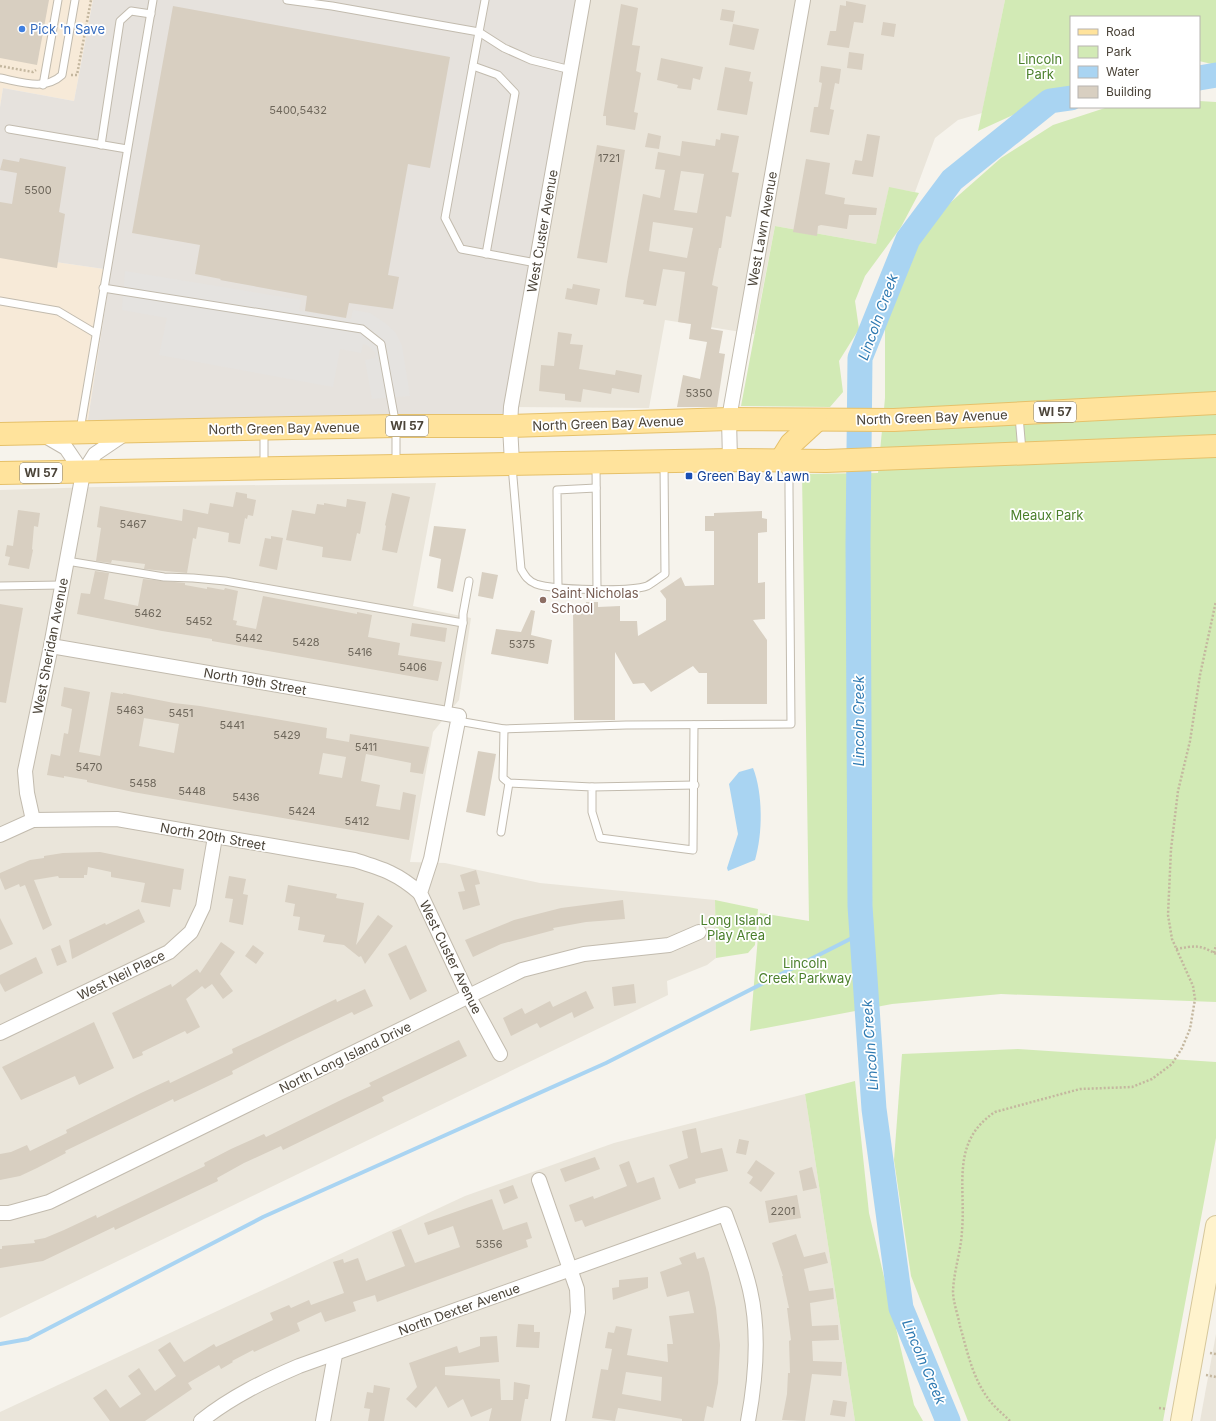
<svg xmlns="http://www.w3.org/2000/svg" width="1216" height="1421" font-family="Inter,sans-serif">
<rect width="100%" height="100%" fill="#f6f3ec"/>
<g fill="#eae5da">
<polygon points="583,0 1005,0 982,113 958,120 935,138 915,192 889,188 876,244 775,226 754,334 665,320 649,408 511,407"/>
<polygon points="436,483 413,606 471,618 459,700 433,732 410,862 445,863 540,883 715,900 716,958 707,965 667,981 668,995 0,1318 0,490 96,487"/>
<polygon points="805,1094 855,1421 0,1421 0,1412 465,1196 614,1143"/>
<polygon points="1216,1334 1216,1421 1200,1421"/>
</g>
<g fill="#f7ead8">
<polygon points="0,0 93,0 74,101 3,88 0,107"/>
<polygon points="0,254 111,270 86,432 0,430"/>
</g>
<polygon fill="#e6e2dd" points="93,0 583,0 510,426 86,432 111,270 0,254 0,107 3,88 74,101"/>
<g fill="#d2eab5">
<polygon points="1005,0 1216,0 1216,65 1199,61 1199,17 1071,17 1071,92 1055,96 978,131"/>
<polygon points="1199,101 1216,102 1216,1002 1001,994 892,1004 750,1031 760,913 809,921 802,474 878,473 885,398 885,327 898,275 934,217 1001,158 1053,125 1108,107 1199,107"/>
<polygon points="889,187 919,193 901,227 865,276 855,301 859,329 839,361 843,392 830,407 741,406 775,226 876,244"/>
<polygon points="715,900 758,909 755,945 748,953 716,958"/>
<polygon points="1018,1049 1216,1062 1216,1138 1163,1421 968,1421 911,1276 894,1160 902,1054"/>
<polygon points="855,1081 869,1213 914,1405 923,1421 855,1421 805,1094"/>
</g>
<polygon fill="#e5e3e0" points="125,271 301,300 299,311 351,319 353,310 370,313 385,323 395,332 402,346 410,396 372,399 365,360 375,358 376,353 367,345 363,344 361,353 340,349 333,387 159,355 167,318 122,310"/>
<path fill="#a9d4f2" d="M753 768C763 793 763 834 755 860L728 871 727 868 738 834 729 784 739 772Z"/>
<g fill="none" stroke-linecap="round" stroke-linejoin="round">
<polyline stroke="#a9d4f2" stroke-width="4" points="0,1344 28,1339 263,1217 606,1063 862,933"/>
<g stroke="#a9d4f2" stroke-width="25">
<polyline points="1199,78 1216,75"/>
<polyline points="948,1421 901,1308 874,1109 860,906 858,544 860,358 908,239 952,180 1050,101 1071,98"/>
</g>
</g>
<g fill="#d8cfc1" fill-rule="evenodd">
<polygon points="0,0 49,0 37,65 0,58"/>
<polygon points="846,1 866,5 863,23 854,22 849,48 827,45 830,31 836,31 840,5 846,6"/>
<polygon points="621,4 638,8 632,45 640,46 636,71 641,73 634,112 638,113 635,130 606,125 606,116 603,116"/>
<polygon points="173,6 450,57 430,168 408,164 388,275 399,277 393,309 349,303 346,318 305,311 307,296 220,280 221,279 195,274 200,245 132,233"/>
<polygon points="722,9 735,11 733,22 720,20"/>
<polygon points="883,22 896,24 894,37 881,35"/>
<polygon points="733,24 759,29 754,50 729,45"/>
<polygon points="849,52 864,54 862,70 847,68"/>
<polygon points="661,58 703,67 700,80 693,78 691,90 677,88 678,85 657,80"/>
<polygon points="821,66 841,69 839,84 835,83 830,109 834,110 829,135 810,132 814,107 818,107 822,83 819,82"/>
<polygon points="725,67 751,72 749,81 753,82 747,115 717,110"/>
<polygon points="648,133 661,136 659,149 645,147"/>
<path d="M721 133 739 136 732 172 739 173 731 217 726 216 721 248H719L712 285 718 287 711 329 723 331 719 353 725 354 717 407H677L683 375 700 379 707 342 689 339 691 324 678 322 685 272 663 269 656 306 643 304 644 300 625 297 627 282 643 194 660 198 665 170 655 169 658 152 680 156 682 141 715 146 716 139 720 140ZM681 171 704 174 697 213 674 210ZM653 222 693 228 687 258 649 251Z"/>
<polygon points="867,134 880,136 873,177 852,174 855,160 862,161"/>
<polygon points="597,145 625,150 607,263 577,258"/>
<polygon points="20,158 66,167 59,212 65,214 57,268 0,258 0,202 12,204 17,173 0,170 3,159 19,162"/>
<polygon points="806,159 830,163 825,194 845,198 844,204 877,208 876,215 849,215 847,229 821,225 818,226 817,236 793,232"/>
<polygon points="573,284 600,289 597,305 565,299 567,288 572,289"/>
<polygon points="558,332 572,334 570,344 583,345 579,369 615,375 616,370 642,375 639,393 612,388 611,394 583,389 581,402 565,400 565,394 539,391 541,365 554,366"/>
<polygon points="236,492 247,494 247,498 256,500 253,516 248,515 247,519 245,518 240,544 228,542 229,533 198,527 196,539 193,538 187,573 144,569 145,564 112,560 111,563 96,561 101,528 97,527 100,506 182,521 183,509 208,514 210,503 233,507"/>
<polygon points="392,493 410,497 397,553 382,550 386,526 385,525"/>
<polygon points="347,499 366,502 360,534 357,533 351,561 322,557 323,547 286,540 292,510 315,514 317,504 324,505 324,503 346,507"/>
<polygon points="18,510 40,513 38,527 34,526 32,549 33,550 29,569 8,565 10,557 5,556 7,545 13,546"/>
<polygon points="762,511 762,518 767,519 767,532 758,533 758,583 765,582 765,619 753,620 767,640 767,704 707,704 707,673 699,673 693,666 651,692 644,683 633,684 615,652 615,720 574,720 573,608 586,607 586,602 598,602 598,607 620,606 620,621 637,621 638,636 666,620 666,599 660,591 681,577 685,586 714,585 714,531 705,531 705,516 714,516 714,513"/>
<polygon points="434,526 466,529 453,592 437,588 441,559 429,556"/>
<polygon points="271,536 283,538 277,570 259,566 265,538 271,539"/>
<polygon points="95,571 109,573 104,599 138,606 143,579 185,583 185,585 207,589 207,587 224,590 225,588 238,591 233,620 237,621 236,625 256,629 263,596 357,614 357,612 372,615 368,637 400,643 398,655 442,662 438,681 212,641 212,639 162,631 77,614 81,593 90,594"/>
<polygon points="482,572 498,575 493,599 478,596"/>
<polygon points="0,604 23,608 6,703 0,702"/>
<polygon points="531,610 535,611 531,635 552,640 548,664 491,654 496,629 521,632"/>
<polygon points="412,623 447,628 445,642 410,636"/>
<path d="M64 687 90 692 79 752 100 756 111 692 123 694V693L174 703 200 706 327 728 326 738 349 742 350 734 429 747 423 774 410 772 411 763 366 754 361 781 380 785 376 806 400 810 403 792 416 795 409 840 133 792 87 782V780L64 776V778L47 775 51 754 60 756 64 733 68 734 72 709 61 706ZM144 718 179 724 174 753 139 746ZM323 753 346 757 342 778 319 774Z"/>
<polygon points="478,751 496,754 485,816 466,812"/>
<polygon points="100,852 184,869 181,890 173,889 170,907 141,902 145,883 111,877 111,872 88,867 87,875 84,875 84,878 59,878 58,876 34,880 52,925 43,930 25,885 20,887 19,884 5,890 0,878 0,873 30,860 44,858 44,856 63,853"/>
<polygon points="476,870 480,884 475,885 480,905 463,910 458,892 465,891 460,875"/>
<polygon points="229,876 246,879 243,894 248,895 243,925 229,922 233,899 225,898"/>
<polygon points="288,885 337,894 336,898 364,903 356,945 378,915 393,926 365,964 361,956 359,957 344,945 323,942 325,935 298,930 300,917 293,916 295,904 285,902"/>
<polygon points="623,900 625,919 586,922 553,928 554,930 501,944 473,957 465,940 514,920 561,908"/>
<polygon points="139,909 145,922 72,959 69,940 105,923 106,925"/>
<polygon points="0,918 13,944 0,950"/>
<polygon points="221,942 235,952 220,974 233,991 223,999 212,984 205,989 202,986 186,999 200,1027 187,1034 185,1031 142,1052 143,1055 133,1059 112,1013 171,984 172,987 197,969 200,973"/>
<polygon points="60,945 67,962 57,966 51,949"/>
<polygon points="253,945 264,953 256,964 245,956"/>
<polygon points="406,945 427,991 410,1000 388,954"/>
<polygon points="36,957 43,973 5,992 0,983 0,975"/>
<polygon points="634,984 636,1003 614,1006 612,987"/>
<polygon points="365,989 373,1006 354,1015 352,1012 287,1043 232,1071 233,1074 187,1096 174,1102 173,1099 144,1113 65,1151 66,1153 37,1168 20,1176 0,1180 0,1154 11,1152 27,1145 30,1151 67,1133 66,1130 141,1093 169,1080 170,1083 233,1053 232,1049 260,1036 336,999 337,1002"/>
<polygon points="586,991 594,1008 574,1018 572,1012 540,1028 537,1023 511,1036 503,1018 522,1008 525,1014 550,1001 553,1007"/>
<polygon points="94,1022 114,1068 79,1085 75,1076 21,1100 2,1067"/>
<polygon points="459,1040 467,1056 382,1097 384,1101 283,1150 281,1146 244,1163 217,1178 218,1181 115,1230 114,1227 43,1261 0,1268 0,1249 2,1249 2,1246 35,1243 34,1240 45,1238 64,1230 96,1215 97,1218 205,1166 204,1163 231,1149 264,1134 266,1137 343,1099 371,1086 369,1083"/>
<polygon points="696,1128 701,1153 722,1148 728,1171 695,1179 696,1183 679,1189 669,1165 688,1158 682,1131"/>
<polygon points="739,1139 749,1141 746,1155 736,1153"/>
<polygon points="595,1157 600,1169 565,1182 560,1169"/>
<polygon points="756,1160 775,1173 761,1192 749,1183 753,1177 747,1173"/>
<polygon points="629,1161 637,1183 654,1177 661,1199 585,1227 582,1220 575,1222 569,1205 593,1196 594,1199 627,1186 619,1165"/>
<polygon points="812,1167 817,1188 803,1191 799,1171"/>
<polygon points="513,1185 518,1198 504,1204 499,1190"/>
<polygon points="797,1195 801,1218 769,1223 765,1201"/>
<polygon points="492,1199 503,1230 527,1222 532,1238 526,1240 528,1247 377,1302 375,1295 353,1302 356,1311 325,1322 321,1312 297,1323 300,1331 254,1352 253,1350 232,1361 233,1362 221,1369 219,1365 188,1383 192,1389 145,1421 110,1421 93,1398 106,1389 120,1408 141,1394 128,1376 139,1368 155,1391 176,1376 158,1350 170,1342 184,1362 214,1344 216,1347 273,1320 270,1313 289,1305 291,1308 309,1300 311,1305 344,1293 333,1262 343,1259 344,1263 358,1258 366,1281 405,1266 392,1232 401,1229 415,1263 460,1247 453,1226 428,1235 424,1223"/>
<polygon points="796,1234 804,1257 825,1252 828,1263 804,1269 809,1291 833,1288 834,1299 810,1303 812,1326 838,1325 839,1340 812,1341 813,1361 842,1362 841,1376 812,1374 805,1421 782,1420 787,1394 788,1373 790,1373 789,1341 791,1340 787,1308 789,1308 782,1276 783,1276 772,1243"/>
<path d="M695 1252 697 1259 704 1257 709 1273 716 1308 720 1345 718 1383 713 1408 707 1406 704 1421H682V1419L618 1408 615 1421 592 1418 601 1369 608 1370 612 1349 605 1348 608 1332 614 1333 616 1326 632 1329 627 1355 668 1362 667 1344H673L669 1316 694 1313 689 1291 667 1297 660 1272 682 1264 679 1258ZM626 1372 662 1377 661 1401 622 1394Z"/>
<polygon points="648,1277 648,1288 613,1300 612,1288 619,1287 619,1280"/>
<polygon points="518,1324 534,1325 534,1332 540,1332 539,1348 516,1347"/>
<polygon points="497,1336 499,1362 445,1367 445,1375 500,1379 501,1400 513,1400 514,1382 530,1385 528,1399 525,1399 521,1421 489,1421 492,1408 471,1417 463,1399 448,1408 436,1386 416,1408 406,1399 417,1387 409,1363 457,1346 459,1353 480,1346 480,1337"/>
<polygon points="374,1385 390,1388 384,1421 368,1421 370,1409 364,1408 367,1392 373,1393"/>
<polygon points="833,1400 847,1402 845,1417 830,1415"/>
</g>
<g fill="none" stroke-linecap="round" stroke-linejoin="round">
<g stroke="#c2bbae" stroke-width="9">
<g id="lane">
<polyline points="287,0 332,6 479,32 445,218 461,249 536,263"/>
<polyline points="485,0 479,32 504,48 531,60 571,70"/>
<polyline points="473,66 498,75 515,93 486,254"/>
<path d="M0 78C21 82 45 91 62 75L75 0"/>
<polyline points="43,85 58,0"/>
<polyline points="9,129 127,149"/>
<polyline points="101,145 120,21 131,11 151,14"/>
<polyline points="103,288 362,329 381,344 396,426 396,464"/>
<polyline points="0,301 58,311 95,333"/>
<polyline points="1019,416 1022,451"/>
<polyline points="80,430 153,0"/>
<polyline points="264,431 264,467"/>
<polyline points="596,464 597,589"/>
<path d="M512 466 521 569C525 576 528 581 536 584 554 590 630 592 647 586 653 583 660 577 665 574L664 464"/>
<polyline points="67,561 164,577 193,578 225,581 463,623 447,714"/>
<polyline points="0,586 62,585"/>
<polyline points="558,588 557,490 596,488"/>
<polyline points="463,623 463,614 469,581"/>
<polyline points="458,721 504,729 626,725 791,724 789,490 789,478 783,464"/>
<polyline points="504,729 503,778 509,783 592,787 592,812 600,838 693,850 694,725"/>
<polyline points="592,787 695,785"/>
<polyline points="501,832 509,783"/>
</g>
</g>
<g stroke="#c2bbae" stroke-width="16">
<g id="street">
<polyline points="42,434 66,448 83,473"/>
<polyline points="730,460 729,419 731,407 803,0"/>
<polyline points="512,463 510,426 511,407 583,0"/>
<polyline points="51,646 459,716 431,859 420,893 469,997 500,1054"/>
<polyline points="33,820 27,793 25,771 51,646 83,473 95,454 126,433"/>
<path d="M0 835 33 820 117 819 354 860C383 869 397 873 420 893"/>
<polyline points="0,1033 169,952 191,932 203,907 215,837"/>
<polyline points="539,1180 577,1289 578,1312 558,1421"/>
<polyline points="0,1213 9,1213 49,1202 522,970 584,954 669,945 699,932"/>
<path d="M201 1421C231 1397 264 1381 299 1366L725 1214C734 1239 744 1264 750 1290 760 1333 756 1378 748 1421"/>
<polyline points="323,1421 335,1355"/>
</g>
</g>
<g stroke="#d6c79b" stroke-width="22">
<polyline id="secondary" points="1181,1421 1216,1226"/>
</g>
<g stroke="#e6c16a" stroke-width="24">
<g id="primary">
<polyline points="0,434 396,426 510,426 729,419 894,420 1216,403"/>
<polyline points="781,460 791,444 816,421"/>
<polyline points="0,473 730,460 826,461 1216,446"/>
</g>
</g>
<g stroke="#c4b79f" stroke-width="2.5" stroke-dasharray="2 2" stroke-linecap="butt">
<polyline points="0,66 33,72 36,70"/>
<polyline points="71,75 77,75 91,0"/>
<path d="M1176 949C1195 946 1199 944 1216 954"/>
<polyline points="1214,953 1216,945"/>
<polyline points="1210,1353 1216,1354"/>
<polyline points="1206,1375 1216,1377"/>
<polyline points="1159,1408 1167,1409"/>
<path d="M1010 1421C1002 1413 993 1406 987 1397 972 1376 967 1350 960 1326 958 1315 953 1302 953 1291 954 1270 961 1251 962 1231 966 1186 950 1142 995 1112L1080 1089 1132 1087 1152 1079 1172 1064 1182 1048 1190 1029 1195 999 1193 986 1172 939 1168 915 1171 849 1178 791 1190 741 1200 675 1216 601"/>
</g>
<use href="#lane" stroke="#fff" stroke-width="7"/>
<use href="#street" stroke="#fff" stroke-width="14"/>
<use href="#secondary" stroke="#fff3cd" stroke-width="20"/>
<use href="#primary" stroke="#ffe39c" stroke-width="22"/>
</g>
<circle fill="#3f7fe0" stroke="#fff" stroke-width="1.5" cx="22" cy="29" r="4"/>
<rect fill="#1a4fb4" stroke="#fff" stroke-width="1.5" x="685" y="472" width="8" height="8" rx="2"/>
<circle fill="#8d6e63" stroke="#fff" stroke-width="1.5" cx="543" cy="600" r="4"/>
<g text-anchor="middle" stroke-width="3.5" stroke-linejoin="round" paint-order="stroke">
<g font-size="11" fill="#6e675b">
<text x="298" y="114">5400,5432</text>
<text x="609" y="162">1721</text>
<text x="38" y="194">5500</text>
<text x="699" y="397">5350</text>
<text x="133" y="528">5467</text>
<text x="148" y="617">5462</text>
<text x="199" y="625">5452</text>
<text x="249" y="642">5442</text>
<text x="306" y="646">5428</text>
<text x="522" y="648">5375</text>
<text x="360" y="656">5416</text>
<text x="413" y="671">5406</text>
<text x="130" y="714">5463</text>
<text x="181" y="717">5451</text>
<text x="232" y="729">5441</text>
<text x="287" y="739">5429</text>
<text x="366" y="751">5411</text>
<text x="89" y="771">5470</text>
<text x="143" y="787">5458</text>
<text x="192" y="795">5448</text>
<text x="246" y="801">5436</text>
<text x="302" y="815">5424</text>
<text x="357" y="825">5412</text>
<text x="783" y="1215">2201</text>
<text x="489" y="1248">5356</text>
</g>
<g fill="#fff" stroke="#817c74" stroke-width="1">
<rect x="1034" y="402" width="42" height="20" rx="3"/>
<rect x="386" y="416" width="42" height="20" rx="3"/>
<rect x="20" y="463" width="42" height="20" rx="3"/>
</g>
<g font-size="12" font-weight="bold" fill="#4b4439">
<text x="1055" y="416">WI 57</text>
<text x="407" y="430">WI 57</text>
<text x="41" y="477">WI 57</text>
</g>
<g font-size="13" fill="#366cbe" stroke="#fff" text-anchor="start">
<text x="30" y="34">Pick 'n Save</text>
</g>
<g font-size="13" fill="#4a7f2a" stroke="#fff">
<text x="1040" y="64">Lincoln<tspan x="1040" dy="15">Park</tspan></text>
<text x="1047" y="520">Meaux Park</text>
<text x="736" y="925">Long Island<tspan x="736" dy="15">Play Area</tspan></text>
<text x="805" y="968">Lincoln<tspan x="805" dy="15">Creek Parkway</tspan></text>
</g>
<g font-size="13" fill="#4b4439" stroke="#fff">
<text transform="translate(762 229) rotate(-80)" y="5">West Lawn Avenue</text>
<text transform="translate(542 231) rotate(-80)" y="5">West Custer Avenue</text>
<text transform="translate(932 417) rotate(-2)" y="5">North Green Bay Avenue</text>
<text transform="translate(608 423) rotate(-2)" y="5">North Green Bay Avenue</text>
<text transform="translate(284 428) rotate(-1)" y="5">North Green Bay Avenue</text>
<text transform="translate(50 646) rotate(-79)" y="5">West Sheridan Avenue</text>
<text transform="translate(255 681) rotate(10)" y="5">North 19th Street</text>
<text transform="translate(213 836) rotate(10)" y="5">North 20th Street</text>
<text transform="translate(451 957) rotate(64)" y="5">West Custer Avenue</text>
<text transform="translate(121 975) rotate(-26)" y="5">West Neil Place</text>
<text transform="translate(345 1057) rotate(-26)" y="5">North Long Island Drive</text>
<text transform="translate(459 1309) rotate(-20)" y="5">North Dexter Avenue</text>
</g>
<g font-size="13" fill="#164399" stroke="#fff" text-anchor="start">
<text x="697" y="481">Green Bay &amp; Lawn</text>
</g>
<g font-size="13" fill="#785e54" stroke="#fff" text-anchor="start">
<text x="551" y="598">Saint Nicholas<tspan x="551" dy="15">School</tspan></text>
</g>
<g font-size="14" font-style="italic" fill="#2e7ab2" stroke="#fff">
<text transform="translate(878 317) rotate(-70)" y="5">Lincoln Creek</text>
<text transform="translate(859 721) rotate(-90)" y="5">Lincoln Creek</text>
<text transform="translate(870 1045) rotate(-94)" y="5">Lincoln Creek</text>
<text transform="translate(924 1362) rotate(67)" y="5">Lincoln Creek</text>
</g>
</g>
<rect x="1070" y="16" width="130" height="92" fill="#ffffff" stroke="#b7b4b0"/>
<rect x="1078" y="29" width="20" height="6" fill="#ffe39c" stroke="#b7b4b0"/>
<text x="1106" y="36" font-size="12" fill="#4b4439">Road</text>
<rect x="1078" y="46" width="20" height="12" fill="#d2eab5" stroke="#b7b4b0"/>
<text x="1106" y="56" font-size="12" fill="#4b4439">Park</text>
<rect x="1078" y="66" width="20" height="12" fill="#a9d4f2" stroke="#b7b4b0"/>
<text x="1106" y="76" font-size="12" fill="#4b4439">Water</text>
<rect x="1078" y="86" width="20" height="12" fill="#d8cfc1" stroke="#b7b4b0"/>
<text x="1106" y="96" font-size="12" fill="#4b4439">Building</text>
</svg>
